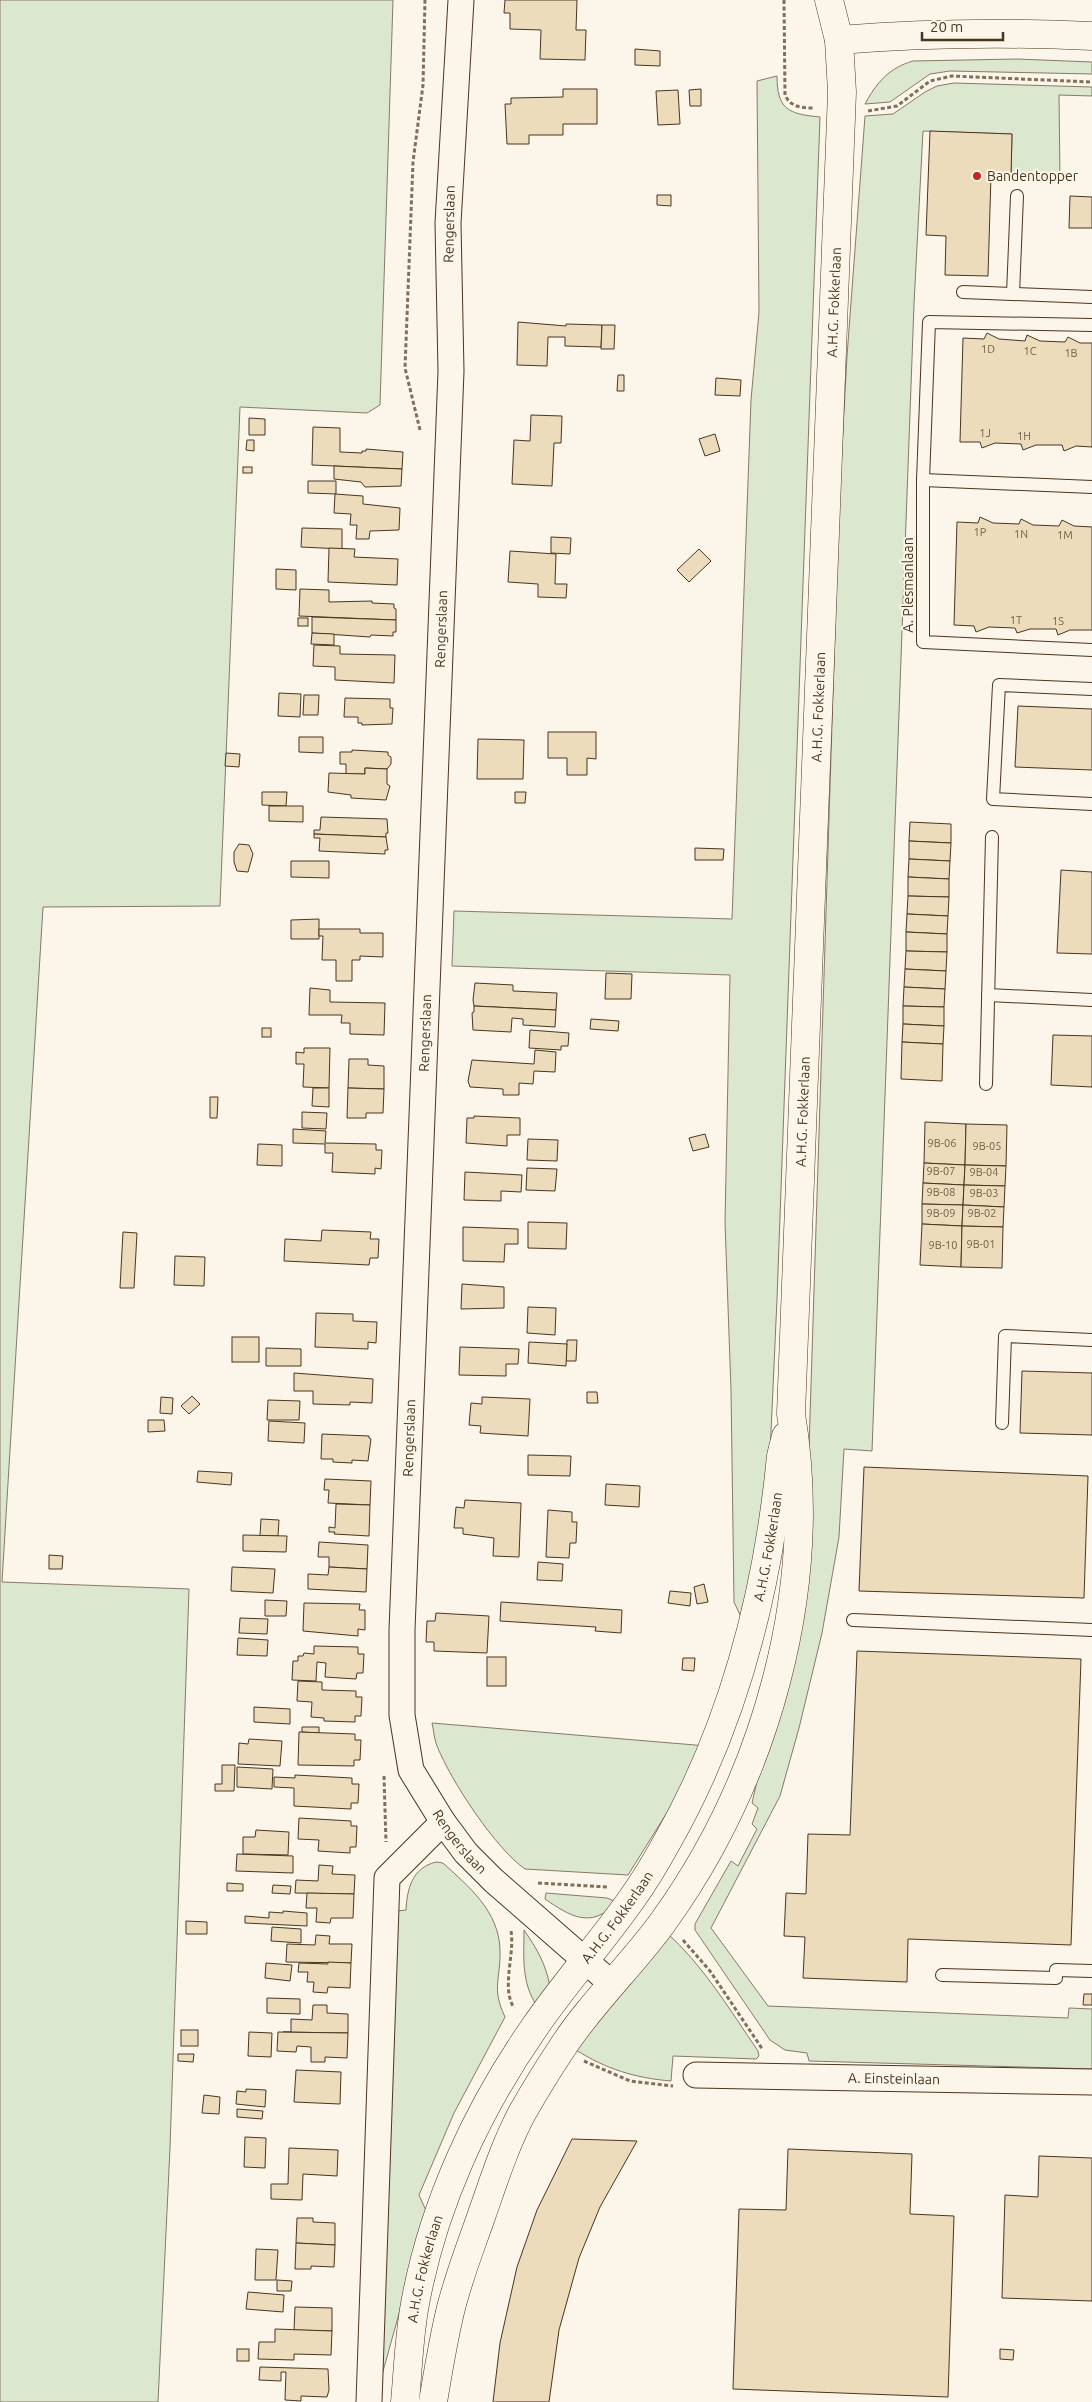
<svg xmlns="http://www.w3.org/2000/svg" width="1092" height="2402" font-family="Ubuntu,sans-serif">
<rect width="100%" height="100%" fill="#fbf6e9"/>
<g fill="#dce7d0" stroke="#887966">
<polygon points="0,0 393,0 380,405 367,413 240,407 220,906 43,907 2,1582 189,1589 170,2148 158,2402 0,2402"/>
<path d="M1017 59 1092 62V74L950 71 930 74 890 102 865 104C877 82 889 68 913 61Z"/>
<path d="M777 76C777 109 788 114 820 117L777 1299 767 1520 747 1630 734 1602 731 1390 725 1222 730 975 452 966 454 911 732 919 751 400 759 312 757 81Z"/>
<polygon points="954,83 1092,87 1092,96 1059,95 1060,179 1011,176 1012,134 923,131 914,304 872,1451 844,1449 839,1537 822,1633 799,1728 780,1796 711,1928 768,2006 1068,2018 1069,2008 1092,2009 1092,2069 809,2061 807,2053 785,2050 770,2040 695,1930 695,1924 731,1861 738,1866 757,1829 752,1824 758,1808 752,1803 767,1737 807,1511 839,504 847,356 865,116 893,114 925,92 937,86"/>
<path d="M432 1723 707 1746 703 1755 628 1875 525 1869C495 1848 451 1781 437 1746 434 1739 434 1731 432 1723Z"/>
<path d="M436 1862 443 1863C469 1887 499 1911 500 1950 501 1978 491 1988 505 2017L454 2113 419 2195 427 2213 375 2400 397 1911 406 1910C407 1889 412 1868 436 1862Z"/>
<path d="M546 1893 607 1898 617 1902C591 1930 570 1916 545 1899Z"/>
<path d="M524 1930C537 1949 546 1964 550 1987L537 2006C521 1982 524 1958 524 1930Z"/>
<path d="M666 1932C703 1965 730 2010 758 2051L759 2056 756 2059 673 2056 671 2081C635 2078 606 2069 576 2050Z"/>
</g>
<g fill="#ecdcbc" stroke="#4a3520">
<polygon points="505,0 577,0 576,30 586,30 585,60 540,59 541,30 510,29 510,13 504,13"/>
<polygon points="635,49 660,51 660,66 635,65"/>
<polygon points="563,89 597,89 597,124 563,124 563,135 529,135 529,144 507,144 505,104 511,104 511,98 563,97"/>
<polygon points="701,89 701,106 690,106 689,90"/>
<polygon points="678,90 680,124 658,125 656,91"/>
<polygon points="930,131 1012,134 1011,176 991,175 988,276 945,275 946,236 926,235"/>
<polygon points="657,195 671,195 671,206 657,205"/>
<polygon points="1070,196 1092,197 1092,228 1069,228"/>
<polygon points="518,322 566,326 566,324 602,325 601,347 565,346 565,337 548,337 547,366 517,365"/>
<polygon points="602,325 615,325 614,349 601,349"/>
<polygon points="987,333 999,339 1025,341 1027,335 1040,341 1065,342 1068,337 1080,343 1092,343 1092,447 1076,446 1064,451 1062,445 1036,445 1023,450 1021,444 995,443 982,448 980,442 960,442 963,338 984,339"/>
<polygon points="618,375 624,375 624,391 617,391"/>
<polygon points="716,378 741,380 740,396 715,395"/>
<polygon points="531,415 562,416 561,443 554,443 552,486 512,484 514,440 530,441"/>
<polygon points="249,418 265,419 265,435 249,435"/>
<polygon points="313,427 340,428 340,452 362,453 362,451 366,451 366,449 403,452 402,469 312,465"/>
<polygon points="715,434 720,451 705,456 699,439"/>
<polygon points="247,440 254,440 254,451 246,450"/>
<polygon points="334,466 402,469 401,486 365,487 361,482 334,479"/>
<rect x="243" y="467" width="9" height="6"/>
<polygon points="308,481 336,481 336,494 308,493"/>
<polygon points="335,494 363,496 363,504 400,508 399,530 370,531 369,539 356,539 357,525 350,525 351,514 334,513"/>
<polygon points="980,517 993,523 1019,524 1021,519 1033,525 1059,526 1062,520 1074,526 1092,527 1092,630 1070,630 1058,635 1056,629 1030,629 1017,633 1015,628 989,627 976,632 974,626 954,625 957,522 978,523"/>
<polygon points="302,528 342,529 342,549 301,547"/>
<polygon points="551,537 571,538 570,554 551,553"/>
<polygon points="329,548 355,549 354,557 398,559 397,585 328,582"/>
<polygon points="699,549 711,561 689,582 677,570"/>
<polygon points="510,551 556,554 555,584 567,584 566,598 538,597 538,584 508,582"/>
<polygon points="276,569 296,570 296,590 276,589"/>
<polygon points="300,589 329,590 329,602 372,601 372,603 394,604 394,608 396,609 396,620 299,616"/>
<polygon points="312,617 396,620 396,632 393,632 393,636 371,635 370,637 312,633"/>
<rect x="298" y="618" width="10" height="8"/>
<polygon points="312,633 334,634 334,645 311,644"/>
<polygon points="314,645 340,646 340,654 395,655 394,683 335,680 335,667 313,666"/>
<polygon points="279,693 301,694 300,717 278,716"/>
<polygon points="304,695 319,695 318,715 303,715"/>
<polygon points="345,698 390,699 390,708 393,708 392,724 362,725 362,723 358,723 358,717 344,717"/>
<polygon points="1018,706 1092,709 1092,770 1015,767"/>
<polygon points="548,732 596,732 596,759 587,758 587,775 567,775 567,758 548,758"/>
<polygon points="299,737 323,737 323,753 299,752"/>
<polygon points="478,739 524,740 523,779 477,779"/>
<polygon points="352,750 388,752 388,755 391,757 391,764 387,769 365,768 365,774 346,774 346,764 340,764 340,752 352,752"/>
<polygon points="226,753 240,754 239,767 225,766"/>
<polygon points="365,768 387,769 387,784 390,786 386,800 351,798 351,795 328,792 329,773 365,774"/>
<polygon points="262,792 287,792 286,806 262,805"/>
<polygon points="515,792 526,792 525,803 515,803"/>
<polygon points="269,806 303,806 303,822 269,821"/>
<polygon points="321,817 387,819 388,833 386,833 386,837 314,834 314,830 320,830"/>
<polygon points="910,822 951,824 951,843 909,841"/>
<polygon points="314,834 386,837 388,850 385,850 385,854 319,851 320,838 314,838"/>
<polygon points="909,841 951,843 950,861 909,859"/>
<polygon points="239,844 249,845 253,854 248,872 237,871 234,862 234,852"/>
<polygon points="695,848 724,849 723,860 695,860"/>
<polygon points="909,859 950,861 949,879 908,877"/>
<polygon points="291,861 329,861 329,878 291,877"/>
<polygon points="1061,870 1092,872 1092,954 1057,953"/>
<polygon points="908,877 949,879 949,897 908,896"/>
<polygon points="908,896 949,897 948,916 907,914"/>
<polygon points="907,914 948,916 947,934 906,932"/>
<polygon points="319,919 319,939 291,939 291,920"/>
<polygon points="319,929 360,929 360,933 383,933 383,957 360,956 360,960 352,960 352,981 336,981 336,960 322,960 323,936 319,936"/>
<polygon points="906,932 947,934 947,952 906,951"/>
<polygon points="906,951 947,952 946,971 905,969"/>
<polygon points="905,969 946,971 945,989 904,987"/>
<polygon points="606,973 632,974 631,999 605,999"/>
<polygon points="475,983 513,985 513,991 557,993 556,1010 474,1006 473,1000"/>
<polygon points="904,987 945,989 944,1007 903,1006"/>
<polygon points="310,988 330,990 330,1002 385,1003 384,1035 350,1034 350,1023 341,1023 342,1015 309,1015"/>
<polygon points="474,1006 556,1010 555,1027 523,1025 523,1019 512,1018 511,1032 473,1030 472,1013 474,1012"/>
<polygon points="903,1006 944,1007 944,1026 903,1024"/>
<polygon points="591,1019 619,1021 618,1031 590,1029"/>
<polygon points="903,1024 944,1026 943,1044 902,1042"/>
<rect x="262" y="1028" width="9" height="9"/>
<polygon points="530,1030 569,1033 568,1046 561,1046 561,1050 529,1048"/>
<polygon points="1053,1035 1092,1036 1092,1087 1051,1085"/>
<polygon points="902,1042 943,1044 942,1081 901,1079"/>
<polygon points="304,1048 330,1048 329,1088 303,1087 304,1064 296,1064 296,1052 304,1053"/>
<polygon points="535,1050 556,1052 555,1072 534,1071 533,1084 519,1083 519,1095 503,1095 503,1089 470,1087 468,1081 472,1060 534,1064"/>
<polygon points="349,1059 368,1059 368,1065 384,1066 384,1089 348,1088"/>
<polygon points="313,1088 329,1088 329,1107 312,1106"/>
<polygon points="348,1088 384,1089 383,1113 366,1113 366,1118 347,1118"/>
<polygon points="210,1097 218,1097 217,1118 210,1118"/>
<polygon points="302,1112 327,1113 326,1129 302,1128"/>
<polygon points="474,1116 520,1118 520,1135 507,1135 507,1146 466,1143 467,1118 474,1118"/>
<polygon points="925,1122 966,1124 965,1165 924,1163"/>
<polygon points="966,1124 1007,1125 1006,1166 965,1165"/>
<polygon points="293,1129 326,1131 325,1143 376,1144 376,1150 382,1150 381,1169 375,1168 375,1174 332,1172 333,1153 325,1153 325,1144 293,1143"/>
<polygon points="705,1134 709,1147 693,1151 689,1138"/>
<polygon points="528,1139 558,1140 557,1161 527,1160"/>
<polygon points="258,1144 282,1145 282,1166 257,1165"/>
<polygon points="924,1163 965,1165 964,1185 923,1183"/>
<polygon points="965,1165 1006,1166 1005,1186 964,1185"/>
<polygon points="527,1168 557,1169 555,1191 526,1190"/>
<polygon points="465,1172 522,1175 521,1192 501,1191 501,1201 464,1200"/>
<polygon points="923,1183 964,1185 963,1205 922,1204"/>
<polygon points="964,1185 1005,1186 1004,1207 963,1205"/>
<polygon points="922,1204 963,1205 962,1226 922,1224"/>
<polygon points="963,1205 1004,1207 1003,1227 962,1226"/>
<polygon points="528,1222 567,1223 566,1249 528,1248"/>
<polygon points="922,1224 962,1226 961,1267 920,1265"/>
<polygon points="962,1226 1003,1227 1002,1268 961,1267"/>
<polygon points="463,1227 518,1229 518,1244 505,1244 504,1262 463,1261"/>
<polygon points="322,1230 371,1232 370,1239 379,1239 378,1258 370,1258 369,1265 284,1261 285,1239 321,1241"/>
<polygon points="123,1232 137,1233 134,1288 120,1288"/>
<polygon points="175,1256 205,1257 204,1286 174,1285"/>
<polygon points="462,1284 504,1287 504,1308 461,1309"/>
<polygon points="528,1307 556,1308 555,1335 527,1333"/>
<polygon points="316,1313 353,1314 353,1321 377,1322 376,1343 368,1342 368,1349 315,1347"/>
<rect x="232" y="1337" width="27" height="25"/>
<polygon points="567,1340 577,1340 576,1361 566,1361"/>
<polygon points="529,1342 567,1344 566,1366 528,1363"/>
<polygon points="460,1347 519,1349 518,1364 506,1364 506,1376 459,1375"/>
<polygon points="266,1348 301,1349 301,1366 266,1366"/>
<polygon points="1022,1371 1092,1373 1092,1435 1020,1433"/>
<polygon points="294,1373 373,1379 372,1403 350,1402 350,1405 313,1404 313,1391 294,1391"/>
<polygon points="587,1392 597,1392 598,1403 587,1403"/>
<polygon points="192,1396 200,1404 189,1414 181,1406"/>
<polygon points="161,1397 173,1398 172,1414 160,1413"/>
<polygon points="482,1397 530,1399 528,1436 480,1433 481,1426 469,1425 471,1403 482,1404"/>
<polygon points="268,1400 300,1401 299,1420 267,1420"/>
<polygon points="148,1420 164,1420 165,1431 148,1432"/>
<polygon points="269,1421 305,1423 304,1443 268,1441"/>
<polygon points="322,1434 369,1436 369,1438 371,1439 368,1461 352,1460 352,1463 333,1462 333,1459 321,1459"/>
<polygon points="528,1455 571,1456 570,1476 528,1475"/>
<polygon points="864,1467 1088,1476 1084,1598 859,1591"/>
<polygon points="198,1471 232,1473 231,1485 197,1482"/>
<polygon points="325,1479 371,1481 370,1505 328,1503 329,1490 324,1490"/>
<polygon points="606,1484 640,1486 639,1507 605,1505"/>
<polygon points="465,1500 521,1503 519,1557 493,1556 494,1538 463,1534 463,1528 454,1528 456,1507 464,1508"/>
<polygon points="336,1504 370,1505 369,1536 334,1534 335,1532 329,1532 329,1527 335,1528"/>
<polygon points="548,1510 572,1512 572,1522 577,1522 576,1543 570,1543 569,1558 546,1557"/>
<polygon points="261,1519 279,1520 278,1536 260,1536"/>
<polygon points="243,1535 287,1536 286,1552 243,1551"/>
<polygon points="319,1542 368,1545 367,1569 329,1567 329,1557 318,1557"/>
<polygon points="49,1555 63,1556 62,1569 49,1569"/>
<polygon points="538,1562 563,1564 562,1581 537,1580"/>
<polygon points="232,1567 275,1569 273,1593 231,1591"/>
<polygon points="329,1567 367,1569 366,1592 308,1589 308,1574 328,1575"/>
<polygon points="704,1584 708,1602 697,1604 694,1587"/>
<polygon points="670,1591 691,1593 690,1606 668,1603"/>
<polygon points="265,1600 287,1601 286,1616 265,1616"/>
<polygon points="501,1602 622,1610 621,1633 595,1631 596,1627 500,1621"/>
<polygon points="304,1603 360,1604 359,1610 365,1610 365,1630 358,1629 358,1636 303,1631"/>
<polygon points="436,1613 489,1616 487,1653 434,1651 434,1642 426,1642 427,1621 435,1621"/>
<polygon points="240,1618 268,1619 267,1634 239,1633"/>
<polygon points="238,1638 268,1640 267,1656 237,1655"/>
<polygon points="314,1646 358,1647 358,1654 364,1654 363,1673 357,1673 356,1679 325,1677 326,1663 317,1662 316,1681 292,1680 293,1661 298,1661 298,1656 303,1656 304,1653 314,1654"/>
<polygon points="857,1651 1081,1659 1071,1945 908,1939 907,1982 803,1978 805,1937 784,1936 786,1893 806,1894 808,1834 850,1835"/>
<rect x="487" y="1657" width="19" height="29"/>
<polygon points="683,1658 695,1658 694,1671 682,1670"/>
<polygon points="298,1681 322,1682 322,1690 356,1691 356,1697 362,1697 361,1716 355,1716 355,1722 324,1721 324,1718 311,1717 312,1702 297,1701"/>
<polygon points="254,1707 290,1709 290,1724 254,1722"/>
<polygon points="302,1727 319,1727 319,1733 302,1732"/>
<polygon points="299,1732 355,1734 355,1740 361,1740 360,1760 354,1760 354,1766 298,1765"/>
<polygon points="249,1739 282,1741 280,1766 238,1764 239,1743 248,1744"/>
<polygon points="222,1765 235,1765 234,1791 215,1791 215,1784 222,1784"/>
<polygon points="237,1767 273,1769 272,1789 237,1787"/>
<polygon points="295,1775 352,1778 352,1784 359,1784 358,1803 351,1803 351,1809 294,1806 294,1788 274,1787 274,1777 295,1778"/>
<polygon points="299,1818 351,1821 351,1826 357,1826 356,1847 350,1847 350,1853 318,1851 319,1840 298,1839"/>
<polygon points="256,1830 289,1832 288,1855 243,1854 243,1837 255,1837"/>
<polygon points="237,1854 293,1856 293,1873 236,1871"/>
<polygon points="319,1865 333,1866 332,1874 355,1875 354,1894 295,1893 296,1880 318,1881"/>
<polygon points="227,1883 243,1884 243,1891 227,1891"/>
<polygon points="273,1885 291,1886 290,1894 272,1893"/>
<polygon points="307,1893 354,1894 353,1918 331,1918 330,1923 316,1922 317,1908 306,1908"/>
<polygon points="283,1911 307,1913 307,1926 245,1923 245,1916 269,1918 269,1912 283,1913"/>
<polygon points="186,1921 207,1922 207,1934 186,1934"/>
<polygon points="272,1927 301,1929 301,1943 271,1941"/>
<polygon points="316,1935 330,1936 329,1944 352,1944 351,1963 286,1962 287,1944 315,1945"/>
<polygon points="328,1962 351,1963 350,1988 328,1987 327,1993 313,1992 314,1982 307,1982 308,1972 298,1972 299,1963 328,1964"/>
<polygon points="266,1963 292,1965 290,1981 265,1978"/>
<polygon points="1084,1994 1092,1994 1092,2005 1083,2005"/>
<polygon points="267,1998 300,1999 300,2014 267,2013"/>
<polygon points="313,2005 327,2005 327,2013 348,2014 348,2033 283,2032 291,2032 291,2019 312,2020"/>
<rect x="181" y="2030" width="17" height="16"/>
<polygon points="249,2032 272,2033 271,2057 248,2056"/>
<polygon points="278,2032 348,2033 347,2058 325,2057 325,2062 311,2062 311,2047 297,2046 296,2052 277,2051"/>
<polygon points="178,2054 194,2054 193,2062 178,2061"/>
<polygon points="296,2070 341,2072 340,2104 294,2102"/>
<polygon points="246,2089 266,2090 265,2107 236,2104 237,2091 246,2092"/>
<polygon points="204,2095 220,2097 219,2114 202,2113"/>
<polygon points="237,2109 263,2111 262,2119 237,2117"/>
<polygon points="245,2137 266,2138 265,2168 244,2167"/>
<polygon points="572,2139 637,2141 600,2207 579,2258 559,2330 549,2402 493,2402 500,2343 517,2267 537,2210"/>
<polygon points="289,2148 338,2150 337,2176 303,2174 302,2200 271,2199 271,2184 288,2184"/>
<polygon points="788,2149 912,2154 910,2214 954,2216 948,2397 733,2389 739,2209 786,2210"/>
<polygon points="1039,2156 1092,2158 1092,2301 1002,2298 1005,2195 1038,2197"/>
<polygon points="297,2218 313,2218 313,2222 335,2223 335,2245 296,2243"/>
<polygon points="296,2243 335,2245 334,2267 311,2266 311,2269 295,2269"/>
<polygon points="256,2249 278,2250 276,2280 255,2280"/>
<polygon points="277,2280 292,2281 291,2291 277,2291"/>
<polygon points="248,2292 284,2295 283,2312 246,2309"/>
<polygon points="295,2307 332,2308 332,2331 294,2330"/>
<polygon points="275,2329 332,2331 331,2355 294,2354 294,2360 258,2359 259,2342 275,2342"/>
<rect x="237" y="2349" width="12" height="12"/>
<polygon points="1000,2349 1014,2350 1013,2360 1000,2359"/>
<polygon points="260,2367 328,2369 329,2390 327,2397 301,2396 301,2401 285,2400 286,2372 281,2372 281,2381 259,2380"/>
</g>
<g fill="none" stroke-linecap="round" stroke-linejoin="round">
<g stroke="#4a3520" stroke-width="14">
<g id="service">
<polyline points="963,292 1092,297"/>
<polyline points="1013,294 1017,196"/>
<polyline points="1092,325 929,322 923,480 923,642 1092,650"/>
<polyline points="923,480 1092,487"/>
<polyline points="1092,689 999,685 993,799 1092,804"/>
<polyline points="988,995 1092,1000"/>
<polyline points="986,1084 992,837"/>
<polyline points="1002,1423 1005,1336 1092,1340"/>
<polyline points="853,1620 1092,1630"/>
<polyline points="942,1975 1056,1978 1056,1970 1092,1971"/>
</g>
</g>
<g stroke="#4a3520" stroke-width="27">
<g id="minor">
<path id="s1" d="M461 0 448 223 451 371 402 1630V1715L411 1770 443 1822 466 1853 493 1880 612 1984"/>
<path id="s2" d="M696 2075 1092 2082"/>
<polyline points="369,2402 387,1878 443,1822"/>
</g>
</g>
<g stroke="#4a3520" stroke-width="29">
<g id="primary">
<path d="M839 40C926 33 1005 32 1092 36"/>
<path id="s3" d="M405 2402C408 2369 409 2336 415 2304 433 2205 477 2110 534 2028 564 1984 600 1944 631 1900 644 1882 656 1862 667 1842 734 1724 768 1591 781 1456L786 1436"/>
<path id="s4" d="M433 2402C438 2372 443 2341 450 2312 458 2278 471 2246 482 2214 494 2180 505 2145 522 2113 534 2092 548 2069 562 2048 591 2003 632 1965 663 1922 766 1779 820 1589 791 1414L842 92 839 40 829 0"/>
</g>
</g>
<g stroke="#7f6f5c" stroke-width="3" stroke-dasharray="4 2.5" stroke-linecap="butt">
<path d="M784 0 785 95C790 107 802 108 814 108"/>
<polyline points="868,111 897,106 930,81 952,76 1092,82"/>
<polyline points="420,430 405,368 413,162 423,85 425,0"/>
<polyline points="384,1776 386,1842"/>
<polyline points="538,1883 607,1887"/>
<path d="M511 1931C515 1955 501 1987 514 2008"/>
<polyline points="683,1940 710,1971 763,2050"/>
<polyline points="584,2061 630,2081 673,2086"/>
</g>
<use href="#service" stroke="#fbf6e9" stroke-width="12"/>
<use href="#minor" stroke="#fbf6e9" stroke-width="25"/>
<use href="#primary" stroke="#fbf6e9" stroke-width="28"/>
</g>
<circle fill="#c62828" stroke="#fbf6e9" stroke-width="2" cx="977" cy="176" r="5"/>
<g text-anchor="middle" stroke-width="4" stroke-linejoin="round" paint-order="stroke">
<g font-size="11" fill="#725f47">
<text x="988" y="353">1D</text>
<text x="1030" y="355">1C</text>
<text x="1071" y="357">1B</text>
<text x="985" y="437">1J</text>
<text x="1024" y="440">1H</text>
<text x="980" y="536">1P</text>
<text x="1021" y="538">1N</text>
<text x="1065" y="539">1M</text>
<text x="1016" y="624">1T</text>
<text x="1058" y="625">1S</text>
<text x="942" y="1147">9B-06</text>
<text x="987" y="1150">9B-05</text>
<text x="941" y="1175">9B-07</text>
<text x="984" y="1176">9B-04</text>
<text x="941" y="1196">9B-08</text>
<text x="984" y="1197">9B-03</text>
<text x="941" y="1217">9B-09</text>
<text x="982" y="1217">9B-02</text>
<text x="981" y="1248">9B-01</text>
<text x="943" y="1249">9B-10</text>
</g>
<g font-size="14" fill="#4a3520" stroke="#fbf6e9" text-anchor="start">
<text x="987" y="181">Bandentopper</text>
</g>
<g font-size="14" fill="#4a3520" stroke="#fbf6e9">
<text transform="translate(449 224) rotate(-89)" y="5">Rengerslaan</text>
<text dy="5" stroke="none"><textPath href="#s4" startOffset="2191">A.H.G. Fokkerlaan</textPath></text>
<text transform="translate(908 585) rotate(-90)" y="5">A. Plesmanlaan</text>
<text transform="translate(441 629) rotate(-88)" y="5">Rengerslaan</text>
<text dy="5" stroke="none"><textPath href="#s4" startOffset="1786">A.H.G. Fokkerlaan</textPath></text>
<text transform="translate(425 1033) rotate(-88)" y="5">Rengerslaan</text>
<text dy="5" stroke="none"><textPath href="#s4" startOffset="1381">A.H.G. Fokkerlaan</textPath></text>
<text transform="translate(409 1438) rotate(-88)" y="5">Rengerslaan</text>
<text dy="5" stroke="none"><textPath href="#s3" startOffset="944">A.H.G. Fokkerlaan</textPath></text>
<text dy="5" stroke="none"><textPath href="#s1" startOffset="1859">Rengerslaan</textPath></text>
<text dy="5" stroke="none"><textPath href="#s3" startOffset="540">A.H.G. Fokkerlaan</textPath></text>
<text dy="5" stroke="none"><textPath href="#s2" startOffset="198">A. Einsteinlaan</textPath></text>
<text dy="5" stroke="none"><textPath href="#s3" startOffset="135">A.H.G. Fokkerlaan</textPath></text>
</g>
</g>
<path d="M922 32v8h81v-8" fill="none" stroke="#4a3520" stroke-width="2.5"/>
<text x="930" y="32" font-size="15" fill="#4a3520" stroke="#fbf6e9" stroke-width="4" paint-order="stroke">20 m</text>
</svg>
